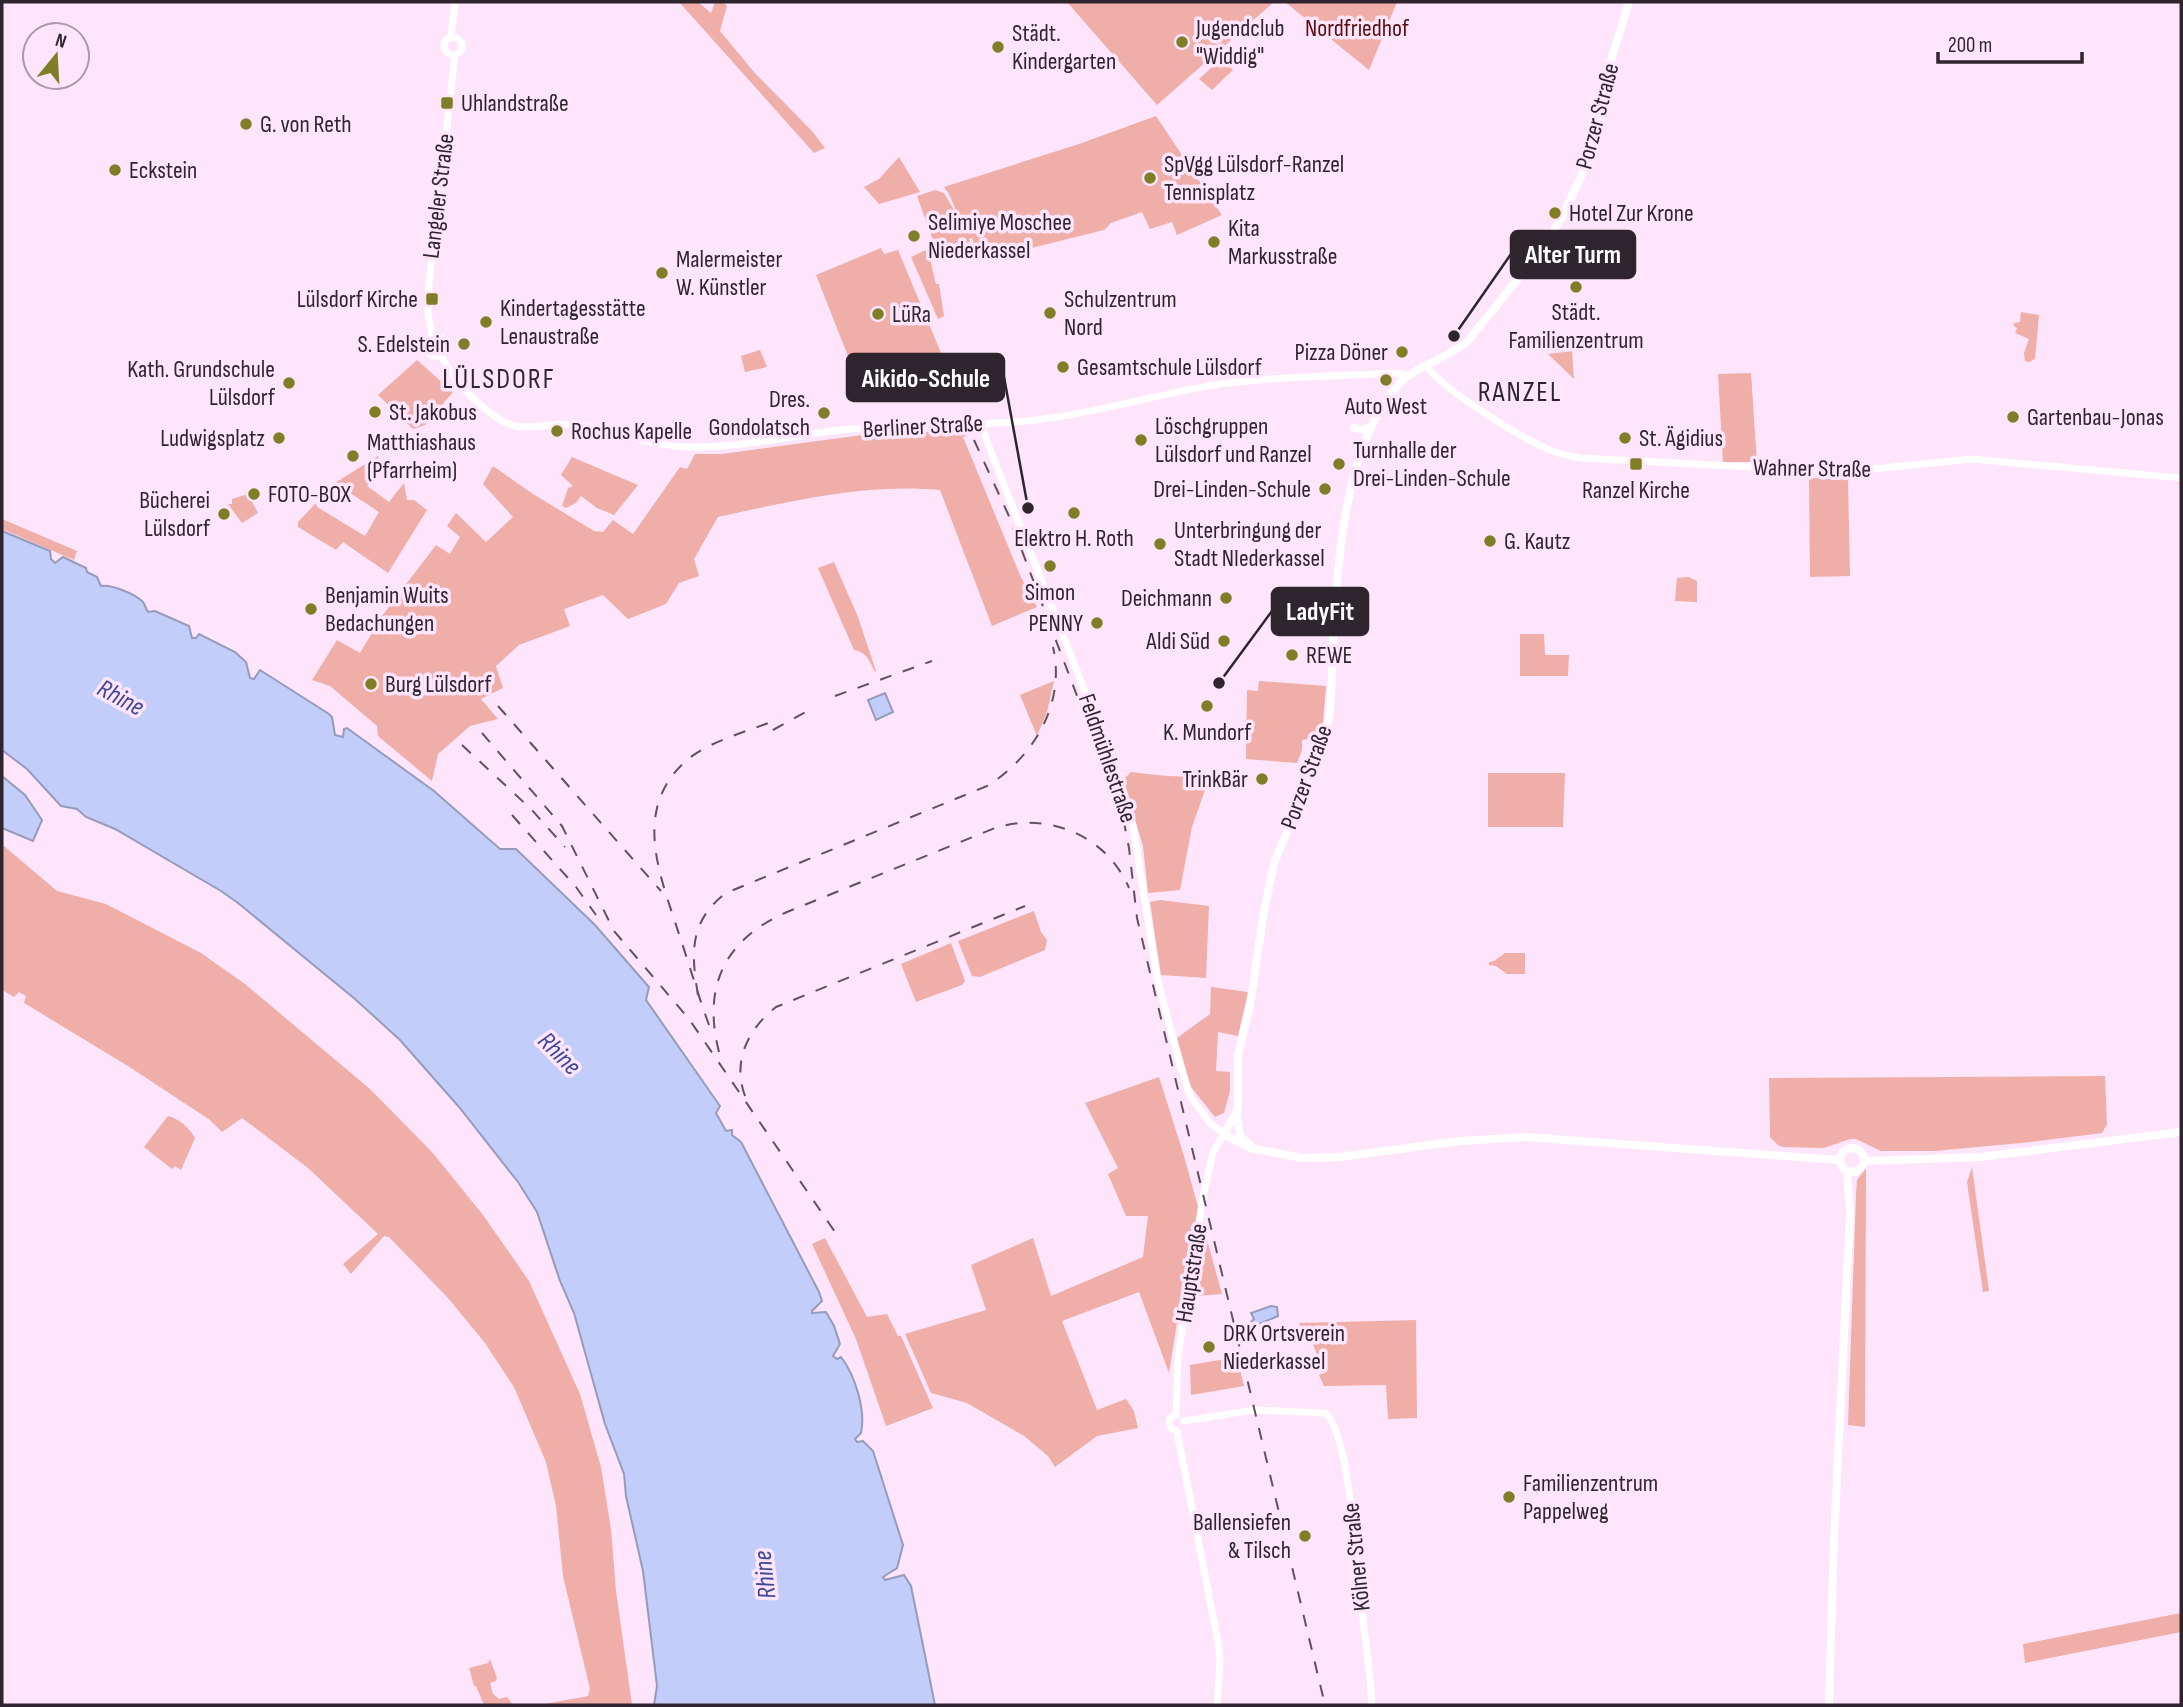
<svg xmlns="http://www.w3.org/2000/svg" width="2183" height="1707" font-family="'Sofia Sans Condensed',sans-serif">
<rect width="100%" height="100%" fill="#fee5fb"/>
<g fill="#f0aea8">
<polygon points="679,2 698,2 711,13 715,2 723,2 727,6 720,31 754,72 812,131 825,148 814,153"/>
<polygon points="1067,2 1274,2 1157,105"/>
<polygon points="1285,2 1397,2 1369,70"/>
<polygon points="1221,59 1233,70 1212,90 1199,79"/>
<polygon points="1156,116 1222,215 1177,235 1172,222 1150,229 1142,212 1111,223 1104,230 979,261 972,238 969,239 970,242 929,255 936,284 939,284 944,316 938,319 911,257 935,246 917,196 935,190 944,193 961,222 949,194 944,187 1079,144"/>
<polygon points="899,157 920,192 879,204 864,187 879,179"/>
<path d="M881 248 884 254 898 250 941 353 924 360C916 380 899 389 879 382V386L861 389 816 275Z"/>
<polygon points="2021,312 2039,315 2035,359 2029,362 2025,361 2024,353 2029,339 2015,333 2017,328 2014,326 2014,323 2020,322"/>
<polygon points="760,350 767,367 745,372 741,356"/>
<polygon points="1572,351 1574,379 1548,354"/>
<polygon points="417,360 453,392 425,425 413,429 378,395"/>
<polygon points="1751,373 1757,462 1723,462 1718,374"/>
<path d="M966 431 970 434 963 437 1020 575 1037 607 992 626 940 490C865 483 791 501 718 517L694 559 699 576 679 583 666 604 628 619 603 595 564 609 570 626 519 645 496 666 503 688 481 699 498 719 470 726 438 754 432 781 378 736 377 726 330 686 312 680 337 640 360 653 382 616 436 545 450 554 460 537 447 526 456 513 486 542 513 517 483 484 493 466 533 494 594 531 603 532 613 520 633 534 680 467 687 469 695 454H722L877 433Z"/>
<polygon points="378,456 381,474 367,486 389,502 404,483 407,500 414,500 427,510 388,573 343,542 336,550 298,527 298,522 316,503 317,507 365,536 379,512 335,483"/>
<polygon points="572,457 638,485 614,515 597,508 581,496 576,503 566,508 562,506 568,488 573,486 561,475"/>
<polygon points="1809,478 1848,479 1850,576 1810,577"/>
<polygon points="248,494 258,513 242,523 228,504 232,504 232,499"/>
<polygon points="2,519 77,551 74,560 2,529"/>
<path d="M834 562 858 617 876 671 875 672C870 662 867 652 854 650L818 568Z"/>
<polygon points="1688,577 1697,581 1697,602 1675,601 1677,578"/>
<polygon points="1520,634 1544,634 1545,655 1569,655 1568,676 1520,676"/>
<polygon points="1054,681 1047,712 1037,736 1020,695"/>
<polygon points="1259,681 1326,686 1323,723 1318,737 1302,740 1302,750 1297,763 1246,759 1247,690 1258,691"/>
<path d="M1131 772C1157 775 1185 780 1211 773L1192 827 1180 890 1148 893 1143 846 1123 780Z"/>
<polygon points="1488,773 1565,773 1563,827 1488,827"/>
<polygon points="4,846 57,891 106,904 201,953 245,984 370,1089 432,1152 483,1215 529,1281 580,1394 601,1467 611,1529 616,1591 632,1705 539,1705 588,1696 590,1689 563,1576 556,1506 546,1462 514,1387 485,1343 448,1298 389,1237 384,1236 351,1274 343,1264 378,1234 308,1168 242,1118 222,1132 210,1120 128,1066 24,1003 26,996 19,992 14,997 2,990 2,849"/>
<polygon points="1160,900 1209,906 1206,978 1161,975 1150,902"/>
<polygon points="1034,911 1041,932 1047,940 1045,950 980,977 972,976 958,941"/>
<polygon points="951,943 965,981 962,985 916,1002 901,964"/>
<polygon points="1505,953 1525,953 1525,974 1507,974 1496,966 1489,965 1489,962 1494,961"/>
<polygon points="1211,987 1248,992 1238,1036 1218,1032 1216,1071 1230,1072 1230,1091 1224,1113 1215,1117 1191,1087 1177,1038 1210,1014"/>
<polygon points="2105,1076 2107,1124 2102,1133 2021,1143 1934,1151 1881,1151 1856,1139 1850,1139 1824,1148 1784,1147 1779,1146 1770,1137 1769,1078"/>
<polygon points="1159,1077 1184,1156 1222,1294 1181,1297 1169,1373 1139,1292 1062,1321 1097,1410 1126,1399 1134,1411 1138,1428 1097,1436 1055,1467 1048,1456 1024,1436 967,1403 931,1393 905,1334 986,1310 971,1265 1033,1238 1051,1296 1143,1257 1148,1216 1126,1216 1108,1174 1118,1168 1085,1103"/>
<path d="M168 1116C178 1118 190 1128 195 1138L181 1170 175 1166 172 1169 144 1147Z"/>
<polygon points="1972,1167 1989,1291 1983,1292 1967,1182"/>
<polygon points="1866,1168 1865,1427 1848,1425 1856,1194 1857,1180"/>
<polygon points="825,1238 867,1317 887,1314 898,1336 901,1336 933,1408 886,1426 856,1339 812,1244"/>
<polygon points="1416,1320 1417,1418 1388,1419 1386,1385 1324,1386 1319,1375 1324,1373 1313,1344 1307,1344 1299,1323"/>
<polygon points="1237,1357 1244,1386 1191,1395 1190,1365"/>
<polygon points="2181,1613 2181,1632 2025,1663 2023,1644"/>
<polygon points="490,1659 497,1678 496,1681 490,1683 493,1694 499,1699 507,1697 513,1705 484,1705 476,1686 474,1686 469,1668 488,1663"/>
</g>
<g fill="#c2cdf9" stroke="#969bbc" stroke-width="2">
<path d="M2 531 50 551 51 559 55 563 63 557 86 568 87 572 97 577 101 586C111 584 135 594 143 602 145 605 146 609 148 612L155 611 189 626 192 638H196L199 634 235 652 246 662 250 678 254 679 260 670 329 714 332 717 335 735 343 737 344 729 347 728 434 791 500 849H516L595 925 649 987 646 1000 720 1106 716 1113 726 1131 732 1130V1135L741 1142 819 1292 822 1301 812 1311V1313L826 1312 834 1326 840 1344 833 1356 837 1359 841 1357C855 1375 866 1410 861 1433L855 1439 857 1442 863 1441 873 1451 903 1545 897 1568 883 1577 885 1580 904 1575 911 1586 935 1705H654L657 1686 643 1571 626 1496 624 1474 605 1424 574 1313 560 1281 537 1212 518 1182 459 1107 400 1040 355 999 238 903 221 891 115 829 86 817 77 809 61 806 27 769 2 750Z"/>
<polygon points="885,693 893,712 876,720 868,700"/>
<polygon points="2,776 25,795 42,820 33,841 2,828"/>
<polygon points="1271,1306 1277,1307 1278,1316 1252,1327 1251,1322 1254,1319 1251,1313"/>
</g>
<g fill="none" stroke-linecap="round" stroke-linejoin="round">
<g stroke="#fff" stroke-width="7">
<circle cx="453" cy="46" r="9"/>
<polyline points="451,38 455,2"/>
<polyline points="432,336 428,313 429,284 455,55"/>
<circle cx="436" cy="346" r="10"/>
<path d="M441 354C449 379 494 425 521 427 538 428 556 423 574 425 613 429 647 446 688 447 740 448 789 436 840 430 905 424 971 427 1036 420 1101 413 1164 391 1229 383 1284 376 1342 376 1398 373L1409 376"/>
<path d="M1427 367C1442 388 1514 433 1539 445 1552 452 1566 456 1581 458L1845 472 1971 459 2181 478"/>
<polyline points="982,423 984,433 993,457 1121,783 1133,826 1157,977 1180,1065 1190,1096 1209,1122 1224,1134 1213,1152 1203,1197 1178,1357 1176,1415"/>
<polyline points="1176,1415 1170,1418 1169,1424 1172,1429 1177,1431"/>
<path d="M1184 1421 1255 1410 1325 1413C1350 1432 1356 1568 1361 1603 1365 1637 1370 1671 1372 1705"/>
<polyline points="1177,1431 1218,1642 1220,1660 1217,1705"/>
</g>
<g stroke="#fff" stroke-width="8">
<path d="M1629 2 1611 60 1598 131 1583 172 1563 215 1546 244 1468 341C1447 359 1416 366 1400 383 1332 455 1336 617 1330 713L1322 749 1274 863 1264 911 1250 1006 1238 1055V1109L1224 1134 1250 1148 1302 1158 1339 1157 1460 1141 1526 1137 1839 1160"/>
<polyline points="1354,428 1363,430 1370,427"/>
<polyline points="1237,1114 1240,1136 1250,1145"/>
<circle cx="1852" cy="1160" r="12"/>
<polyline points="1864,1161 1981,1157 2181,1132"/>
<polyline points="1829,1705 1834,1539 1850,1212 1847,1172"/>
</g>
<g stroke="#5f525e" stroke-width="2" stroke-dasharray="12 12" stroke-linecap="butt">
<polyline points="974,440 1008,514 1123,817 1129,848 1137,918 1325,1705"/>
<polyline points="835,696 932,661"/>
<polyline points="498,706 661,891"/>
<polyline points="773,730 811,709"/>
<polyline points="482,733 562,826 614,931 689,1019 835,1232"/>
<polyline points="462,745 531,809 565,847"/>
<polyline points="512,815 576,887 596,915"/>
<path d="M698 995C691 953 689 921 726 893L987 786C1034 757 1066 703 1053 647"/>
<path d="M709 1025C698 995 689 964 679 934 660 875 631 809 687 760 709 741 752 730 779 719"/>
<path d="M719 1052C702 986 725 939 787 912L995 828C1048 811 1107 836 1129 888"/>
<path d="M745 1096C732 1061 748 1029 776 1007L1025 906"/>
</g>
</g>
<g fill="#7f7d25" stroke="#fee5fb" stroke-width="2.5">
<circle cx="1182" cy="42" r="7"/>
<circle cx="998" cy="47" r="7"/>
<rect x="440" y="96" width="14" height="14" rx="3.5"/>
<circle cx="246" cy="124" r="7"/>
<circle cx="115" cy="170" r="7"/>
<circle cx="1150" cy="178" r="7"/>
<circle cx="1555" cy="213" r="7"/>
<circle cx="914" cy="236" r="7"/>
<circle cx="1214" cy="242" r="7"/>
<circle cx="662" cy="273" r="7"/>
<circle cx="1576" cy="287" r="7"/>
<rect x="425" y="292" width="14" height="14" rx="3.5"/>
<circle cx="1050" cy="313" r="7"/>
<circle cx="878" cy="314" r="7"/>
<circle cx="486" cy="322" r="7"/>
<circle cx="464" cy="344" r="7"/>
<circle cx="1402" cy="352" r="7"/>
<circle cx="1063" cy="367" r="7"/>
<circle cx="1386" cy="380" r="7"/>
<circle cx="289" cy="383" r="7"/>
<circle cx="375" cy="412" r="7"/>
<circle cx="824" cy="413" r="7"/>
<circle cx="2013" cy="417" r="7"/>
<circle cx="557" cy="431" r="7"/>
<circle cx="279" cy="438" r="7"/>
<circle cx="1625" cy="438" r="7"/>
<circle cx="1141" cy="440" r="7"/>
<circle cx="353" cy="456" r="7"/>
<circle cx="1339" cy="464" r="7"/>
<rect x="1629" y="457" width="14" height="14" rx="3.5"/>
<circle cx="1325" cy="489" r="7"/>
<circle cx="254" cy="494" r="7"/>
<circle cx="1074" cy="513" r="7"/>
<circle cx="224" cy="514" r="7"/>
<circle cx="1490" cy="541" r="7"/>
<circle cx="1160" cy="544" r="7"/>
<circle cx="1050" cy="566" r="7"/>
<circle cx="1226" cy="598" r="7"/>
<circle cx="311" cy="609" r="7"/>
<circle cx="1097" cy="623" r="7"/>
<circle cx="1224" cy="641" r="7"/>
<circle cx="1292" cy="655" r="7"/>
<circle cx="371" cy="684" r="7"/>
<circle cx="1207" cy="706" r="7"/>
<circle cx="1262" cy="779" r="7"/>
<circle cx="1209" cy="1347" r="7"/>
<circle cx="1509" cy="1497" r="7"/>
<circle cx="1305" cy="1536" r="7"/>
</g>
<g text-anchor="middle" stroke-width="7" stroke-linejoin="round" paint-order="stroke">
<g font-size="24" fill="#2e252e" stroke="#fee5fb" text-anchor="start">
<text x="1196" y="36">Jugendclub<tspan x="1196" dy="28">"Widdig"</tspan></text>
<text x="1012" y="41">Städt.<tspan x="1012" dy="28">Kindergarten</tspan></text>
<text x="461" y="111">Uhlandstraße</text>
<text x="260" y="132">G. von Reth</text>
<text x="1164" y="172">SpVgg Lülsdorf-Ranzel<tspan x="1164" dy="28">Tennisplatz</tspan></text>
<text x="129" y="178">Eckstein</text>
<text x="1569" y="221">Hotel Zur Krone</text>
<text x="928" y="230">Selimiye Moschee<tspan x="928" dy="28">Niederkassel</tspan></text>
<text x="1228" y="236">Kita<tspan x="1228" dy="28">Markusstraße</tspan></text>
<text x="676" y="267">Malermeister<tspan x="676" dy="28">W. Künstler</tspan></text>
<text x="418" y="307" text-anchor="end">Lülsdorf Kirche</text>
<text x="1064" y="307">Schulzentrum<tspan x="1064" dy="28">Nord</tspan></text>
<text x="500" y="316">Kindertagesstätte<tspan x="500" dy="28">Lenaustraße</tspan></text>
<text x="1576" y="320" text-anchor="middle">Städt.<tspan x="1576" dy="28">Familienzentrum</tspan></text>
<text x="892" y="322">LüRa</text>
<text x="450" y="352" text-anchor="end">S. Edelstein</text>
<text x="1388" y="360" text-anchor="end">Pizza Döner</text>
<text x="1077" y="375">Gesamtschule Lülsdorf</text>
<text x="275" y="377" text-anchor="end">Kath. Grundschule<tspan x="275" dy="28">Lülsdorf</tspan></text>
<text x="810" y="407" text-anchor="end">Dres.<tspan x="810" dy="28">Gondolatsch</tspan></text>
<text x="1386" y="414" text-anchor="middle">Auto West</text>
<text x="389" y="420">St. Jakobus</text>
<text x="2027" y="425">Gartenbau-Jonas</text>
<text x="1155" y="434">Löschgruppen<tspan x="1155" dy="28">Lülsdorf und Ranzel</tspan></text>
<text x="571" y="439">Rochus Kapelle</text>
<text x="265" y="446" text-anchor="end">Ludwigsplatz</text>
<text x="1639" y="446">St. Ägidius</text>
<text x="367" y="450">Matthiashaus<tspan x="367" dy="28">(Pfarrheim)</tspan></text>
<text x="1353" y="458">Turnhalle der<tspan x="1353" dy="28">Drei-Linden-Schule</tspan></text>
<text x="1311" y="497" text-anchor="end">Drei-Linden-Schule</text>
<text x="1636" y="498" text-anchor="middle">Ranzel Kirche</text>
<text x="268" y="502">FOTO-BOX</text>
<text x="210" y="508" text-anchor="end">Bücherei<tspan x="210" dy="28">Lülsdorf</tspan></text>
<text x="1174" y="538">Unterbringung der<tspan x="1174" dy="28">Stadt NIederkassel</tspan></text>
<text x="1074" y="546" text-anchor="middle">Elektro H. Roth</text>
<text x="1504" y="549">G. Kautz</text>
<text x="1050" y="600" text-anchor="middle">Simon</text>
<text x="325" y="603">Benjamin Wuits<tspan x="325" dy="28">Bedachungen</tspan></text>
<text x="1212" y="606" text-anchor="end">Deichmann</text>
<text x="1083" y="631" text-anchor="end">PENNY</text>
<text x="1210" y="649" text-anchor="end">Aldi Süd</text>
<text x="1306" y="663">REWE</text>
<text x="385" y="692">Burg Lülsdorf</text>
<text x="1207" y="740" text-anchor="middle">K. Mundorf</text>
<text x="1248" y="787" text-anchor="end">TrinkBär</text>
<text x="1223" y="1341">DRK Ortsverein<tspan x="1223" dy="28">Niederkassel</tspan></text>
<text x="1523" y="1491">Familienzentrum<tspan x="1523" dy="28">Pappelweg</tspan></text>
<text x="1291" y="1530" text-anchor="end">Ballensiefen<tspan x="1291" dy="28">&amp; Tilsch</tspan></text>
</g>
<g font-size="24" fill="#5a0d10" stroke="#fee5fb">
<text x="1357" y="36">Nordfriedhof</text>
</g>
<g font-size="24" fill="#2e252e" stroke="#fee5fb">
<text transform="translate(1597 116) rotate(-75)" y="8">Porzer Straße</text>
<text transform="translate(438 196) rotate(-83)" y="8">Langeler Straße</text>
<text transform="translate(923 426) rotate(-3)" y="8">Berliner Straße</text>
<text transform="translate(1812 468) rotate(1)" y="8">Wahner Straße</text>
<text transform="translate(1108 758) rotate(71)" y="8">Feldmühlestraße</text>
<text transform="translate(1306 777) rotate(-70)" y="8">Porzer Straße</text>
<text transform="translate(1191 1273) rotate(-81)" y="8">Hauptstraße</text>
<text transform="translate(1356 1557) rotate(-96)" y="8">Kölner Straße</text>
</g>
<g font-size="26" font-style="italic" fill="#3c479a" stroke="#fee5fb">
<text transform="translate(121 697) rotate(28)" y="9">Rhine</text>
<text transform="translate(560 1053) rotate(45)" y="9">Rhine</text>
<text transform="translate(764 1575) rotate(-96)" y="9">Rhine</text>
</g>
<g font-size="28" letter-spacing="2" fill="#2e252e" stroke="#fee5fb">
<text x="499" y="388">LÜLSDORF</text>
<text x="1520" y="401">RANZEL</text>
</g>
</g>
<path fill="none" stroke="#2e252e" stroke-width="2.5" d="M1454 336L1511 254M1028 508L1004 377M1219 683L1272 611"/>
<g fill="#2e252e" stroke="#fee5fb" stroke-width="2.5">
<circle cx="1454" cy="336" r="7"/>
<circle cx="1028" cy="508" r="7"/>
<circle cx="1219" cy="683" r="7"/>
</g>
<g fill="#2e252e" stroke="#2e252e" stroke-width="2.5">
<rect x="1511" y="231" width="124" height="47" rx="7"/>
<rect x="847" y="354" width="157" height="47" rx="7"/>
<rect x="1272" y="588" width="96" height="47" rx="7"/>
</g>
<g font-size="26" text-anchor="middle" font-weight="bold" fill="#fff">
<text x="1573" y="263">Alter Turm</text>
<text x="926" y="387">Aikido-Schule</text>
<text x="1320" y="620">LadyFit</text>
</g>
<rect width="2183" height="1707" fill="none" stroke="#2e252e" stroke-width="7"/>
<g transform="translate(56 56) rotate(18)"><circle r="33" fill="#fee5fb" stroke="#ab98a9" stroke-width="2"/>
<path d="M0-5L12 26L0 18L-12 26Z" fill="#7f7d25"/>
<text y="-10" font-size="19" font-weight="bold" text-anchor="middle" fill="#2e252e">N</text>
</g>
<path d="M1938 52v10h144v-10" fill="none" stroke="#2e252e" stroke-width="3.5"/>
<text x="1948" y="52" font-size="21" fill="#2e252e" stroke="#fee5fb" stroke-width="5" paint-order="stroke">200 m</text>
</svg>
